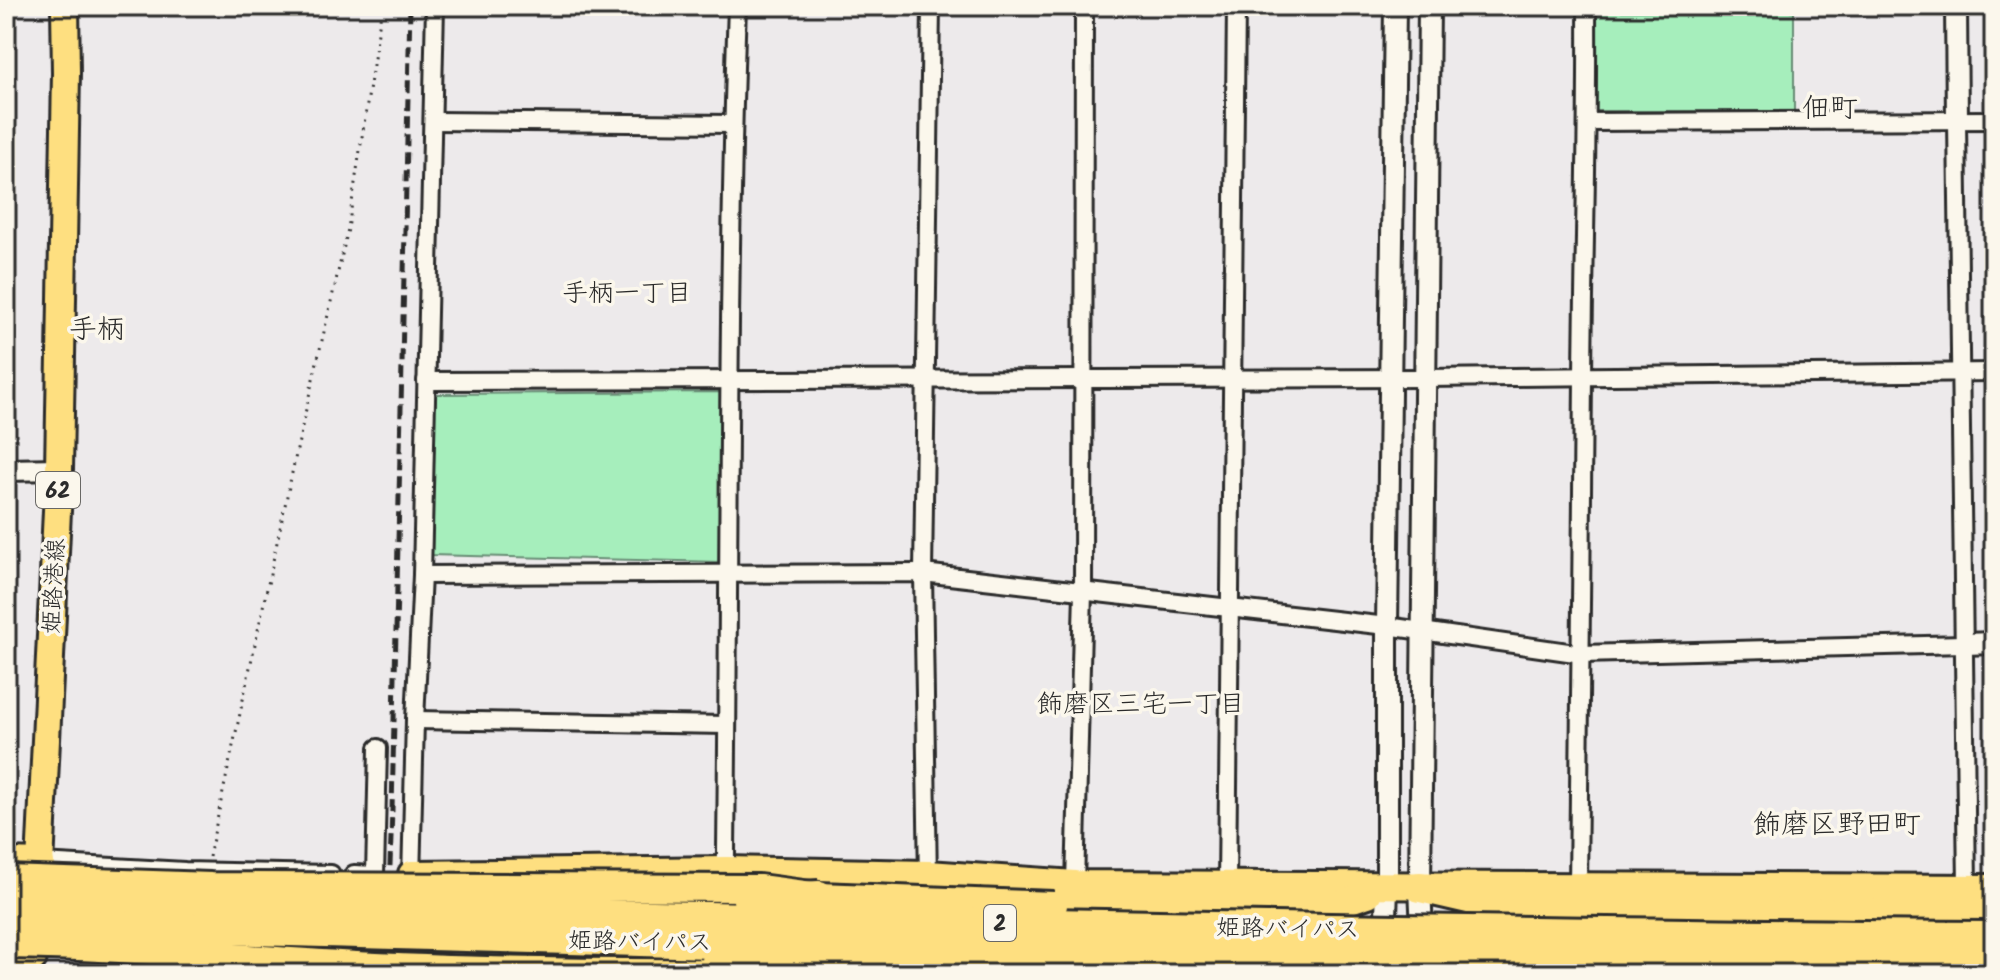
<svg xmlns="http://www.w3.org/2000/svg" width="2000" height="980" font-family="Kalam,'Klee One',sans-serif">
<rect width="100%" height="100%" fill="#edeaeb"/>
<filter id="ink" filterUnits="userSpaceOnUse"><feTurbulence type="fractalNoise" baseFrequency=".0125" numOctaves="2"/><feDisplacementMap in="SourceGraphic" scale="16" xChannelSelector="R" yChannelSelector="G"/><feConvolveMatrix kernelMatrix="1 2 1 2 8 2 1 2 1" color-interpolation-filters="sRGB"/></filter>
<g filter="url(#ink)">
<g fill="#a6eebc" stroke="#688c74" stroke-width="2">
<rect x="1596" y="11" width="198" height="100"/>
<polygon points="721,392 721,562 430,555 431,394"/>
</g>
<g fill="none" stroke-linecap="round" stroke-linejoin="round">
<g stroke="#2b2b2b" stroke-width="22">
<g id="minor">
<polyline points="433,121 733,124"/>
<polyline points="1957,121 1967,887"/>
<polyline points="1588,122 1994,120"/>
<polyline points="426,381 1426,378 1994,372"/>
<polyline points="422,575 923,573 1387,626 1582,654 1964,644"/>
<polyline points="415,720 727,725"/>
<polyline points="41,863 185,871 331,874"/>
<polyline points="354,874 375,875 378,748"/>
<polyline points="411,880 415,720 422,575 435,6"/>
<polyline points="928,880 923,573 931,6"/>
<polyline points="1075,884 1083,592 1084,6"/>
<polyline points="1227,885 1236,6"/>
<path d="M1578 887C1581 717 1581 547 1583 377 1584 253 1588 130 1587 6"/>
<path d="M725 924C730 618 726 312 737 6"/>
<polyline points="160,974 166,947"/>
<polyline points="201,974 202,965"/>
</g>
</g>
<g stroke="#2b2b2b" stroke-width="26">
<g id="tertiary">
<polyline points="1956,6 1957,121"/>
<polyline points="6,470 59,469"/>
<polyline points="1964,644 1994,643"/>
<polyline points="1384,974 1387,887 1387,626 1395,6"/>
<polyline points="1424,974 1420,887 1429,6"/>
</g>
</g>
<g stroke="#2b2b2b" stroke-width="32">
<polyline id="primary" points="39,886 59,469 66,73 65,6"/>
</g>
<g stroke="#2b2b2b" stroke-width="32">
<g id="trunk">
<polyline points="6,862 41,863"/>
<polyline points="412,874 726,870 928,874 1075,884 1994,888"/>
<polyline points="1054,905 1332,906 1368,894"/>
<polyline points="6,959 33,958"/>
<polyline points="1052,971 1185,974"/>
</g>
</g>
<g stroke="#2b2b2b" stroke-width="36">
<polyline id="motorway" points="1420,887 1533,913 1994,914"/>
</g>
<polyline stroke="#2b2b2b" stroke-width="3" stroke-dasharray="2 6" stroke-linecap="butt" points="209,857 303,422 348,229 382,6"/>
<use href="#minor" stroke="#fbf7ec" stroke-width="16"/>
<use href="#tertiary" stroke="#fbf7ec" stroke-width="20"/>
<use href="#primary" stroke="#fedf80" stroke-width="26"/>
<use href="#trunk" stroke="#fedf80" stroke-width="26"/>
<use href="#motorway" stroke="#fedf80" stroke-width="30"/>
<polyline stroke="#2b2b2b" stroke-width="5" stroke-dasharray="12 6" stroke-linecap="butt" points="386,974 392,810 410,6"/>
<g stroke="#2b2b2b" stroke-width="32" stroke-linecap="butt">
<g id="trunk-bridge">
<polyline points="6,879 211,886 759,888 819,896 1054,905"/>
<path d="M6 945C118 946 229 958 340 964 474 972 608 973 742 972"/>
<polyline points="789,971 943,969 1052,971"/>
</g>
</g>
<g stroke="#2b2b2b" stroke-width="36" stroke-linecap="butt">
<g id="motorway-bridge">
<polyline points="748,900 819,896"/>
<path d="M6 901C669 917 1331 932 1994 937"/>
<polyline points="6,923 781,945 1249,954 1994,960"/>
<polyline points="717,961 810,971"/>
</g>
</g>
<use href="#trunk-bridge" stroke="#fedf80" stroke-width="26"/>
<use href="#motorway-bridge" stroke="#fedf80" stroke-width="30"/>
</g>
</g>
<g text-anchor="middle" stroke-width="7" stroke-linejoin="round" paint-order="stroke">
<g fill="#fbf7ec" stroke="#696865" stroke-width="2">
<rect x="36" y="472" width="44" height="36" rx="6"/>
<rect x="984" y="905" width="32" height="36" rx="6"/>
</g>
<g font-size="22" font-weight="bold" fill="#2b2b2b">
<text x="58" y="498">62</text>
<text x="1000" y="931">2</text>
</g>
<g font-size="24" fill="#2b2b2b" stroke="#fbf7ec">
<text transform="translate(53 586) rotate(-87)" y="8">姫路港線</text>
<text transform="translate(1288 928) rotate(1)" y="8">姫路バイパス</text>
<text transform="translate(640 941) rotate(1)" y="8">姫路バイパス</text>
</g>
<g font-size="26" fill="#2b2b2b" stroke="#fbf7ec">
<text x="627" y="301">手柄一丁目</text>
<text x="1141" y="712">飾磨区三宅一丁目</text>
</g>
<g font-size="28" fill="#2b2b2b" stroke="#fbf7ec">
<text x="1830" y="117">佃町</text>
<text x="97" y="338">手柄</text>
<text x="1837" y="833">飾磨区野田町</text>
</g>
</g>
<rect width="2000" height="980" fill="none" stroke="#fbf7ec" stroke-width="32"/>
<rect x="16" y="16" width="1968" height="948" fill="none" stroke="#2b2b2b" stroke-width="3" filter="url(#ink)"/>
</svg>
